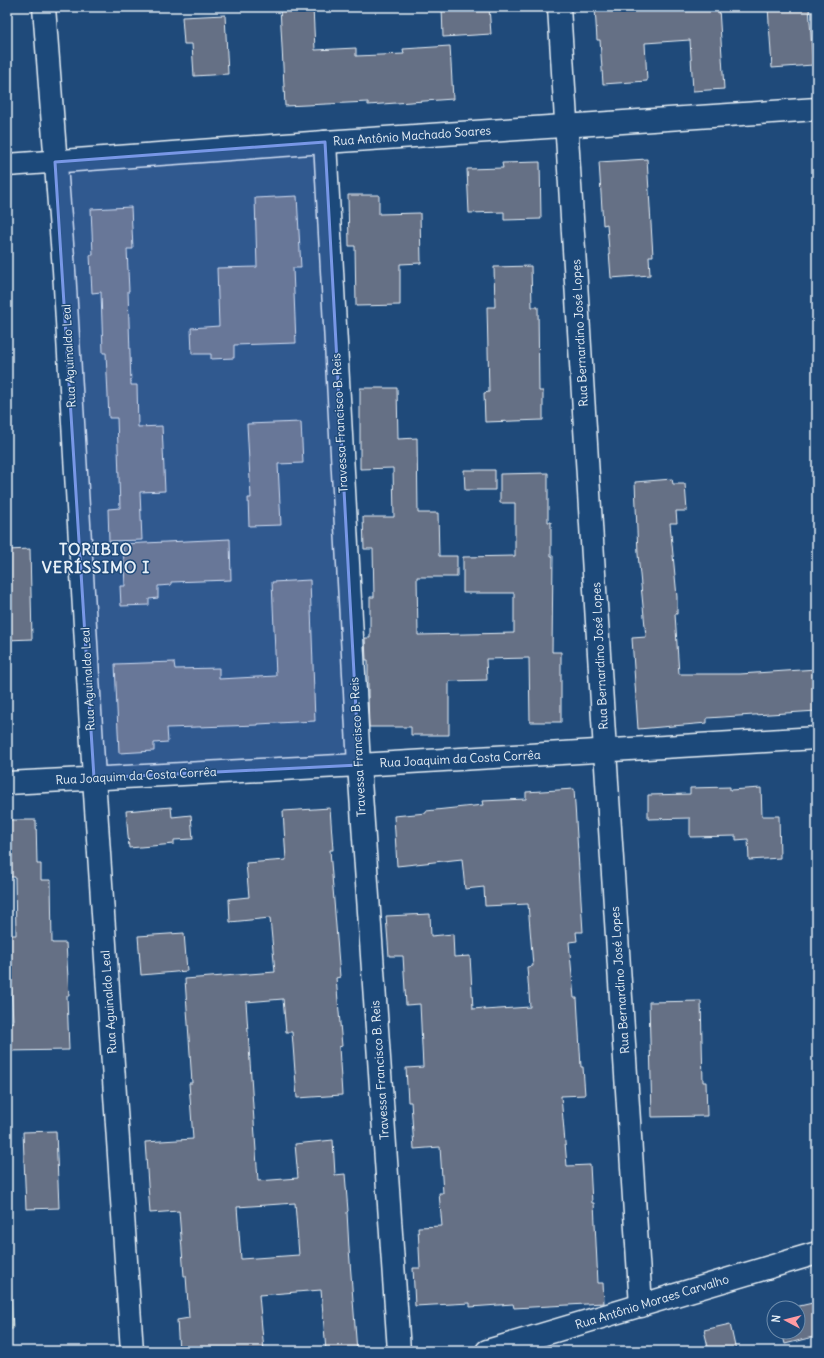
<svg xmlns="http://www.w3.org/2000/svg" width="824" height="1358" font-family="Delius,sans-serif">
<rect width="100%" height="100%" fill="#1f4a7a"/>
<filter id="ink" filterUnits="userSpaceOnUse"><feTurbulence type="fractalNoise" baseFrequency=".025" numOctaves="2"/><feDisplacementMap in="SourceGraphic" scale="8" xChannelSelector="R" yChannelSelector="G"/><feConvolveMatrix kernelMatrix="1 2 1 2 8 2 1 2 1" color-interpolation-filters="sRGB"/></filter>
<g filter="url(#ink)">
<polygon fill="#587d82" stroke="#a0b7bd" points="7,1217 13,1329 7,1329"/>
<g fill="#656f85" stroke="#e8f1f8" fill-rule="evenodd">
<polygon points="280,7 313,7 315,50 356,48 356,56 404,54 403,49 450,46 453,99 368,105 368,102 285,106"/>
<polygon points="442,7 489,7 491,34 443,37"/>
<polygon points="595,7 683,7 683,11 719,8 724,89 693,91 690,40 645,43 647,81 603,84 600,40 597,40"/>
<polygon points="768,7 809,7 813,65 772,68"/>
<polygon points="225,15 228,74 194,76 192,44 184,44 182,17"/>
<polygon points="647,159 653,256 649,256 650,275 611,278 607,224 603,225 599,162"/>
<polygon points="540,162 541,219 504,220 504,212 469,213 467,169 503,168 502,163"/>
<polygon points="348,195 379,195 379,214 420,213 421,263 400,264 400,305 356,306 355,246 349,246"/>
<polygon points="297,196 301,268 293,268 296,343 234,345 234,358 211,359 211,354 192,354 191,328 219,326 217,268 257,267 255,198"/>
<polygon points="131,207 133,249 127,249 129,291 128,291 131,385 137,385 138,427 162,426 165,491 140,492 142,540 109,541 108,509 120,508 117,418 109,418 106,353 103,353 101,292 92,293 90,255 93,255 91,209"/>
<polygon points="531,266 532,307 538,307 539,391 543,391 543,420 485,422 484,393 489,392 487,307 495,307 494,267"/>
<polygon points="360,388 397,388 398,439 417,438 418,513 438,513 439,556 457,556 457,577 417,577 418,635 514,633 514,593 463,593 463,557 515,556 515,503 500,503 500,474 548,473 548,522 551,522 551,556 553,556 552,652 561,652 561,722 530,722 529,658 486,659 487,680 449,681 449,735 411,735 411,727 369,727 368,695 368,660 366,660 365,638 370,638 370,597 374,597 373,549 364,549 363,517 394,517 393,468 360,469"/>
<polygon points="301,422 303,463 278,464 281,525 249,526 248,498 251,498 247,424"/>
<polygon points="464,470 495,470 495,490 465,490"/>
<polygon points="672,479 673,484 685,484 687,511 676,511 677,523 670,523 677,597 677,614 675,614 679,674 740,674 817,669 817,711 707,718 707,723 638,729 632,638 646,637 638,554 635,482"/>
<polygon points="230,539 231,580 171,582 171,585 158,586 158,598 149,599 149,605 121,606 120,586 125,586 123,544"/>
<polygon points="30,549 32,639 7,640 7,550"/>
<polygon points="310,580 315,721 258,724 258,725 167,728 168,742 154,743 154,751 119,753 115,664 174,662 175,669 219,668 219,679 276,676 272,582"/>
<polygon points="730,787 730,790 761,788 762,816 779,816 780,858 749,860 748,839 736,840 736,836 690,837 690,818 648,819 648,795 690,794 690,788"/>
<polygon points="574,789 583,932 576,932 577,941 569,942 574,998 577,998 581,1067 583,1067 585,1095 561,1096 567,1166 590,1165 592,1203 594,1203 598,1283 603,1283 604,1303 514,1308 513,1304 470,1307 470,1303 415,1306 413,1268 420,1268 418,1227 442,1226 439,1193 443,1193 440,1147 414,1149 411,1102 408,1102 406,1068 423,1067 420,1004 406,1005 403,956 389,956 386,916 430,914 431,936 453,934 454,957 470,956 473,1009 484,1008 484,1010 530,1007 527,967 533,966 528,904 485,906 484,887 465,889 462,859 397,866 394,816 426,813 426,811 483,805 482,801 526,799 526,792"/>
<polygon points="171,807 172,817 191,815 193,839 174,840 174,844 129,848 126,811"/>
<path d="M330 808 333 850H330L340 977 336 978 342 1046 339 1047 342 1095 297 1098 292 1032H286L283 999 246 1002 258 1181 298 1178 295 1144 333 1140 335 1175 345 1174 348 1211 347 1212 349 1249 357 1351H326L321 1290 259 1295 264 1351H179L177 1320 189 1318 186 1276H184L179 1211 150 1213 145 1142 193 1139 189 1083H192L185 979 275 972 270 918 230 922 229 899 249 897 246 863 286 860 283 811ZM295 1203 299 1255 241 1259 237 1207Z"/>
<polygon points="7,820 36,820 37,864 41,864 41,880 51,880 52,943 66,943 69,996 67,996 69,1050 7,1051 7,1023 13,1022 11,980 7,980 7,935 16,935 15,877 7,877"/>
<polygon points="184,933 187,971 141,975 138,936"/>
<polygon points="701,1001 703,1082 706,1082 707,1116 652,1117 649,1002"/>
<polygon points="56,1131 59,1208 26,1209 23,1132"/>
<polygon points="817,1302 817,1336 785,1344 782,1332 798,1332 798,1308 791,1308"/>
<polygon points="730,1324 736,1351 709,1351 704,1330"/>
</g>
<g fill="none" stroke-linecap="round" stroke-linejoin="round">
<g stroke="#e8f1f8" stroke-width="25">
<g id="minor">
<polyline points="44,7 64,270 94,778 132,1351"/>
<polyline points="559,7 605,751 641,1306"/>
<polyline points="325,142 359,765 399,1351"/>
<polyline points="7,783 359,765 817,738"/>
<polyline points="487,1351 817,1253"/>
</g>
</g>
<g stroke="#e8f1f8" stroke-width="25">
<polyline id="tertiary" points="7,165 325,142 817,109"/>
</g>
<use href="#minor" stroke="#1f4a7a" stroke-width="22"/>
<use href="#tertiary" stroke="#1f4a7a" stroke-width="22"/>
</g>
</g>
<path fill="#7897e6" fill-opacity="0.2" stroke="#7897e6" stroke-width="3" stroke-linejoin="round" d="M325 142 359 765 94 778 55 162Z"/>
<g text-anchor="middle" stroke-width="3" stroke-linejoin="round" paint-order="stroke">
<g font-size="12" fill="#e8f1f8" stroke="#1f4a7a">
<text transform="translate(412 136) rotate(-4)" y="4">Rua Antônio Machado Soares</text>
<text transform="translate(580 333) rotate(-93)" y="4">Rua Bernardino José Lopes</text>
<text transform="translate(69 356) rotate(-93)" y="4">Rua Aguinaldo Leal</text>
<text transform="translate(340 423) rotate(-93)" y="4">Travessa Francisco B. Reis</text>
<text transform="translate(600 656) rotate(-93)" y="4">Rua Bernardino José Lopes</text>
<text transform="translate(88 679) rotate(-93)" y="4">Rua Aguinaldo Leal</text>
<text transform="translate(358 747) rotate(-93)" y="4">Travessa Francisco B. Reis</text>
<text transform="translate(460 759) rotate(-3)" y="4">Rua Joaquim da Costa Corrêa</text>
<text transform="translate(136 776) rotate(-3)" y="4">Rua Joaquim da Costa Corrêa</text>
<text transform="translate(620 980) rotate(-94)" y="4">Rua Bernardino José Lopes</text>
<text transform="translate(109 1002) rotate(-94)" y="4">Rua Aguinaldo Leal</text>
<text transform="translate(380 1070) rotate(-94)" y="4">Travessa Francisco B. Reis</text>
<text transform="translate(652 1302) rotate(-17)" y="4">Rua Antônio Moraes Carvalho</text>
</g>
<g font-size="16" font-weight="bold" letter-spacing="1" fill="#e8f1f8" stroke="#1f4a7a">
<text x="96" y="555">TORIBIO<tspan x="96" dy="18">VERÍSSIMO I</tspan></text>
</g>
</g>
<rect width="824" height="1358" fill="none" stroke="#1f4a7a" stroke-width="24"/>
<rect x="12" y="12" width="800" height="1334" fill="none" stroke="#e8f1f8" stroke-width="1.5" filter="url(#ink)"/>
<g transform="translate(786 1320) rotate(277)"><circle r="19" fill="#1f4a7a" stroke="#6f8dac"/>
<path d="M0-3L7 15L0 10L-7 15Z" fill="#ff9aa2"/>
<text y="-6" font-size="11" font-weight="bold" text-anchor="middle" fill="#e8f1f8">N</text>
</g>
</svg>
